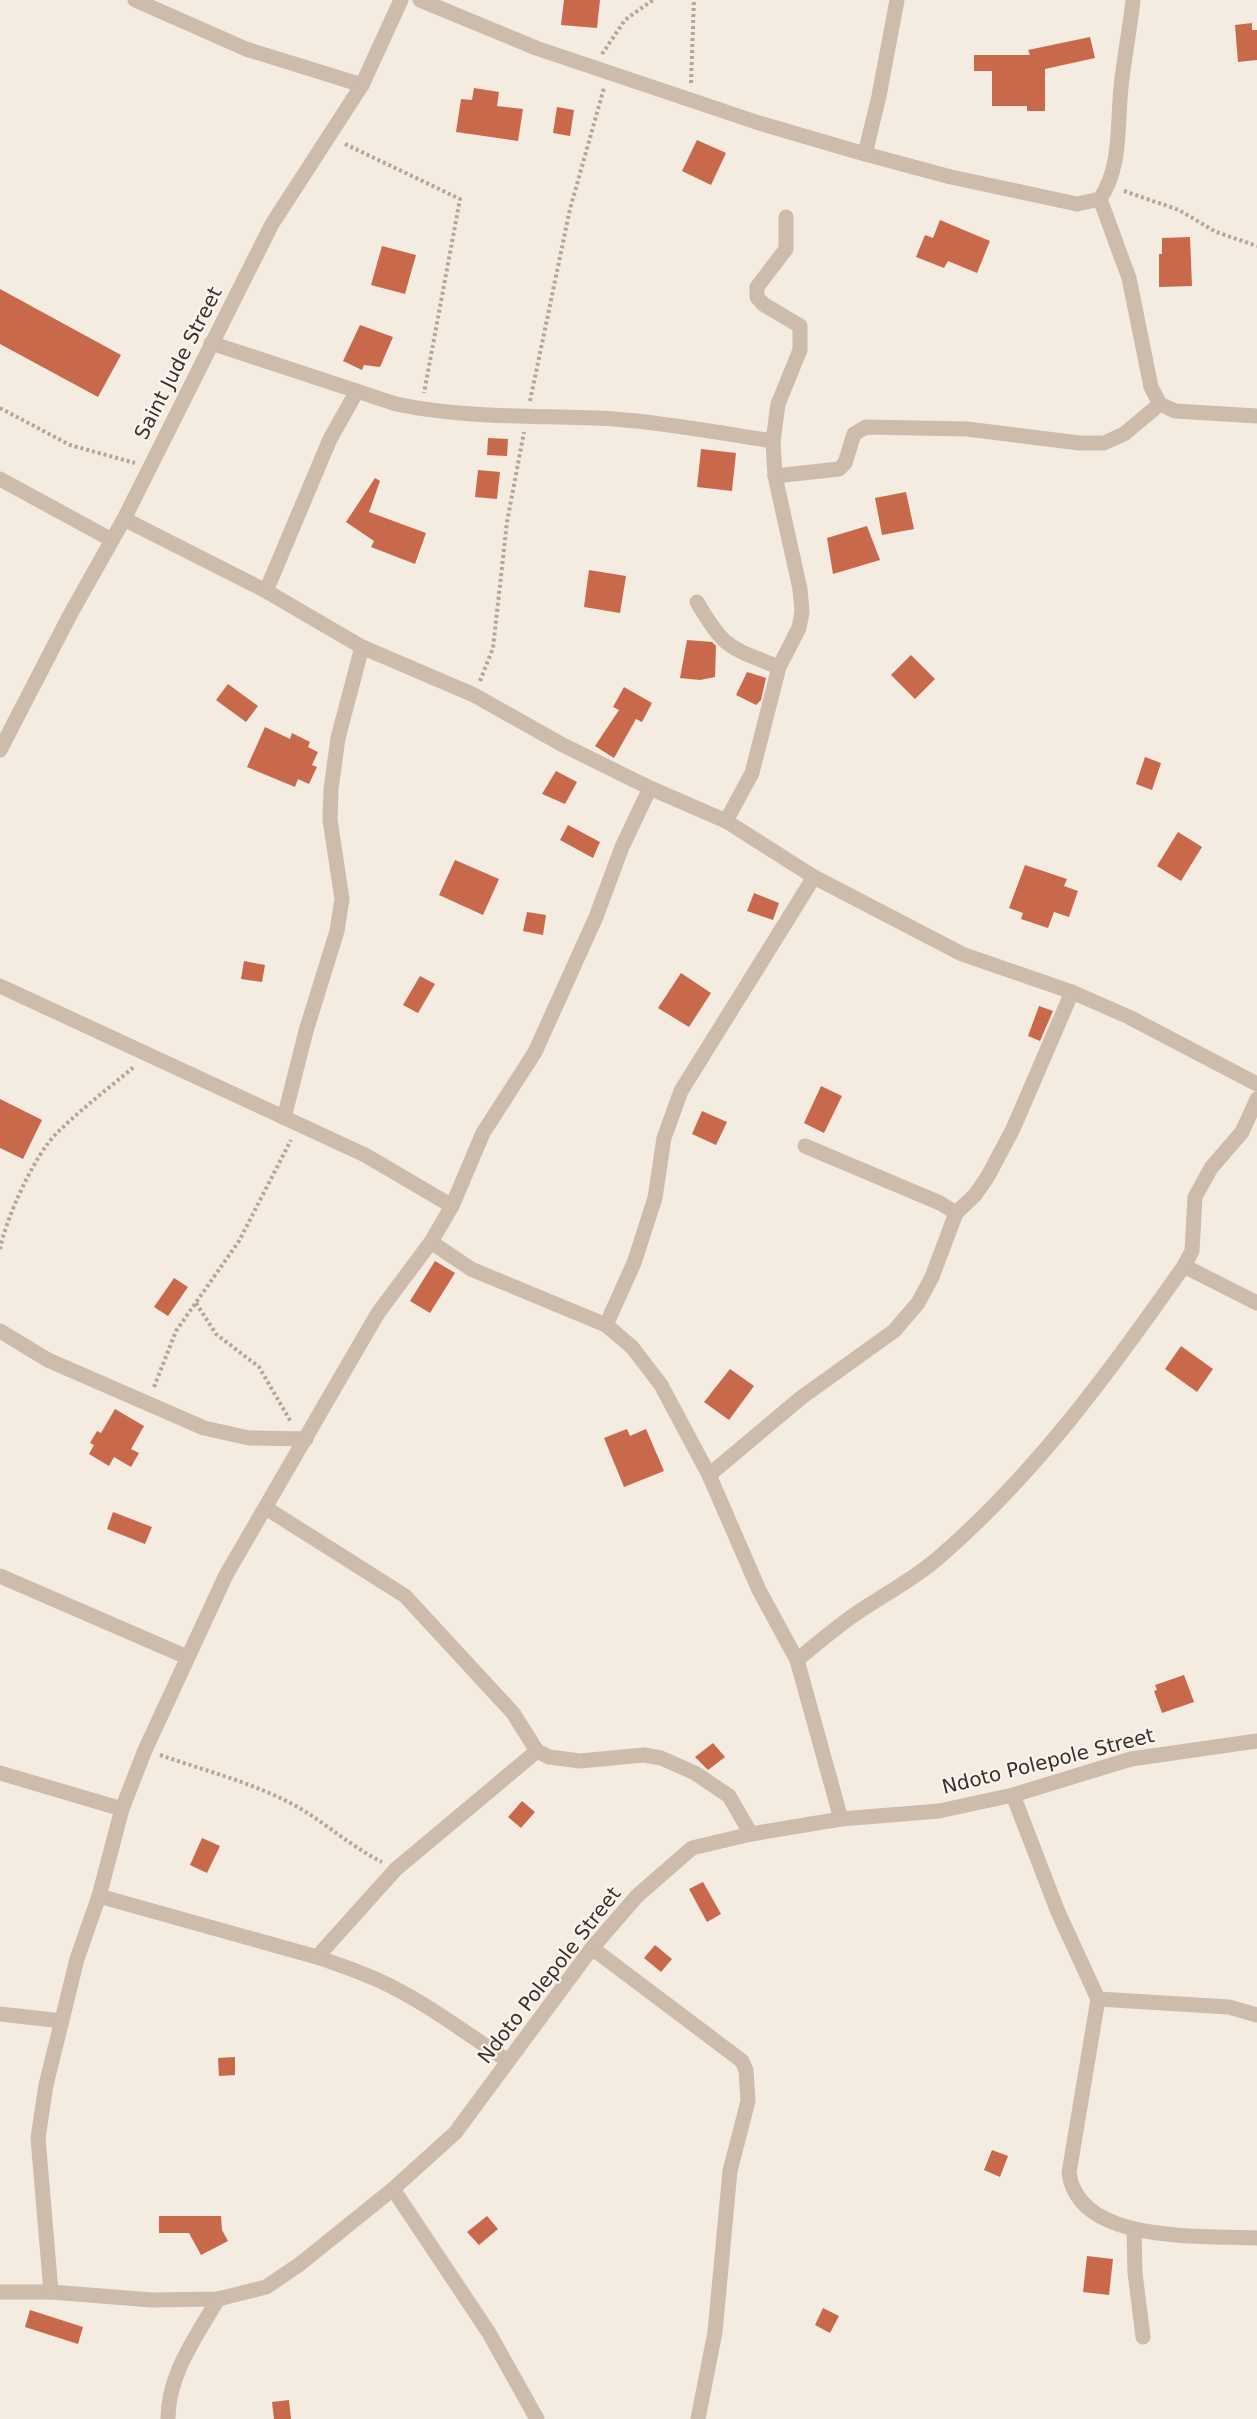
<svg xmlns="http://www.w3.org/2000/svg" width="1257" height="2419" font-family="'DejaVu Sans',sans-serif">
<rect width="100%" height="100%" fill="#f4ebe1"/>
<g fill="#c8694b">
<polygon points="564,0 600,0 597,28 561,25"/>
<polygon points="1252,23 1252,30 1257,30 1257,60 1238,62 1235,25"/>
<polygon points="1090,37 1095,58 1045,69 1045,111 1027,111 1027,106 992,106 992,71 974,71 974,55 1030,55 1028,50"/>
<polygon points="474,88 499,92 497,106 523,109 518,141 456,132 461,99 472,100"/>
<polygon points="557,107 574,110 570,136 553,133"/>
<polygon points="697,140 726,153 711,185 682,171"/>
<polygon points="940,220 990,241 977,273 948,261 944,268 916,257 925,235 933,238"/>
<polygon points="1190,237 1192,286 1159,287 1159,254 1162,254 1162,238"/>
<polygon points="382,246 416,255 405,294 371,285"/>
<polygon points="0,289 121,355 98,397 0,344"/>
<polygon points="360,325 393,337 380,367 364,365 362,370 343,361"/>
<polygon points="488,438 508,439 507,456 487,455"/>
<polygon points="701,449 736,453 732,491 697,487"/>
<polygon points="478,470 500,472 497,499 475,497"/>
<polygon points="375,478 380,481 369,512 426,533 415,564 371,547 374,541 346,522"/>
<polygon points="906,492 914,529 882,535 875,498"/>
<polygon points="867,526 880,560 833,574 827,538"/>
<polygon points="589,570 626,576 620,613 584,607"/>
<polygon points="687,640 712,642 716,646 715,677 700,680 680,678"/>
<polygon points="911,655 935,679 915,699 891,675"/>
<polygon points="747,672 766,678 761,700 756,705 736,695"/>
<polygon points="228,684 258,706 246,722 216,700"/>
<polygon points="624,687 652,703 642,722 636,719 614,758 595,746 619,710 613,707"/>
<polygon points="265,727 290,739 292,733 310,742 308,747 318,752 312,765 317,767 309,784 298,779 295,787 247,767"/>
<polygon points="1145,757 1161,763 1152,790 1136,784"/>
<polygon points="556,771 577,782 565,804 542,794"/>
<polygon points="568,825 600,842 593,858 560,840"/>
<polygon points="1178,832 1202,847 1181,881 1157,866"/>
<polygon points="455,860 499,879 483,915 439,895"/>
<polygon points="1025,865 1067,879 1064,886 1078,891 1069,917 1054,912 1048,928 1021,919 1023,913 1009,908"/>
<polygon points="754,893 779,903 773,920 747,911"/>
<polygon points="527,912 546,915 543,935 523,931"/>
<polygon points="244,961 265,965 262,982 241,979"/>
<polygon points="681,973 711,993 689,1027 658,1008"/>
<polygon points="420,976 435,984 418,1013 403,1005"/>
<polygon points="1039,1006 1053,1011 1040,1041 1028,1036"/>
<polygon points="821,1086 842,1096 824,1133 804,1123"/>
<polygon points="0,1099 42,1120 23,1159 0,1148"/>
<polygon points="702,1111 727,1122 716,1145 692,1134"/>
<polygon points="435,1261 455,1273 430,1313 410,1301"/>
<polygon points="174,1278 188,1287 168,1316 154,1307"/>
<polygon points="1181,1346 1213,1369 1197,1392 1165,1369"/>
<polygon points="730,1369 754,1386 729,1420 704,1402"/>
<polygon points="115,1409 144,1426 131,1449 139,1453 131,1467 114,1457 109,1466 89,1454 94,1445 90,1443 97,1431 101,1433"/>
<polygon points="627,1429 630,1436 646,1429 664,1471 624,1487 604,1438"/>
<polygon points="113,1512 152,1527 145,1544 107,1529"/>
<polygon points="1184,1675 1194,1702 1162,1713 1154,1691 1157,1690 1155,1685"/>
<polygon points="713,1743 725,1757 708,1770 695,1757"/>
<polygon points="522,1801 535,1812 521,1828 508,1817"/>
<polygon points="202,1838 220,1846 207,1873 190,1865"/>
<polygon points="703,1882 721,1914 707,1922 689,1889"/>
<polygon points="655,1945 672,1959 661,1972 644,1958"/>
<polygon points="235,2057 235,2075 219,2076 218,2058"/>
<polygon points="992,2150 1008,2156 1000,2177 984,2170"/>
<polygon points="159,2216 221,2216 222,2230 228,2241 201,2255 189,2233 159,2233"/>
<polygon points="487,2216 498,2229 479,2245 467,2232"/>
<polygon points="1087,2256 1113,2259 1109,2295 1083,2292"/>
<polygon points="823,2308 839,2316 830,2333 815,2325"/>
<polygon points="30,2310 83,2327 78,2344 25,2327"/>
<polygon points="289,2400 291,2419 274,2419 272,2402"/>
</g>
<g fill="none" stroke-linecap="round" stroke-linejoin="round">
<g stroke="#b9a596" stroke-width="4" stroke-dasharray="3 3" stroke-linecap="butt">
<polyline points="602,54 625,20 653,0"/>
<polyline points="691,83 694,0"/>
<polyline points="345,144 460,199 424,393"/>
<polyline points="1124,191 1179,210 1216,232 1257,246"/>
<polyline points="530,401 570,209 604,88"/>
<polyline points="0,408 70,445 135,463"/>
<polyline points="480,681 493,648 507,522 524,432"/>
<path d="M0 1249C6 1218 35 1154 57 1133 81 1109 109 1088 135 1066"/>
<polyline points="196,1303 216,1334 259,1367 291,1422"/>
<polyline points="154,1387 176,1331 239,1241 291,1140"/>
<path d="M160 1755C206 1771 254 1783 296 1806 326 1823 350 1846 382 1862"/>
</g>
<g stroke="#cdbbac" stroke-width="15">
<polyline points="135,0 246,49 362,85"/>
<path d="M420 0 536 48 759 123 865 154 951 177 1077 204 1100 199C1122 166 1117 125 1121 87 1124 58 1130 29 1133 0"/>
<polyline points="865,154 879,96 897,0"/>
<polyline points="1100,199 1129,278 1151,387 1160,404 1175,411 1257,416"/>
<path d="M211 343 396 404C467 419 541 415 614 419 668 423 720 433 773 441"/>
<polyline points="775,476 839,469 845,463 854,434 866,427 967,429 1079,443 1104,443 1124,434 1160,404"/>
<polyline points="0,479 112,540"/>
<polyline points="124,519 266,591 362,647 474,695 561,744 650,788 726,821 814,877 962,954 1072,992 1129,1017 1257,1084"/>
<polyline points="266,591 330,439 357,391"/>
<path d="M697 602C725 650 729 647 779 667"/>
<polyline points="0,750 71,613 124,519 272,224 362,85 401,0"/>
<polyline points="726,821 752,773 779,667 799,628 802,612 800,589 775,476 773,441 778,404 800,350 800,326 763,304 757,297 757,287 786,249 786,217"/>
<polyline points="0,986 365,1155 452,1206"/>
<polyline points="284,1118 306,1031 337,931 342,899 330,820 331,789 338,738 362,647"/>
<polyline points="805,1146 940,1203 956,1213"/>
<polyline points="431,1242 471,1269 606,1325 632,1347 661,1385 709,1475 759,1590 797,1660 841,1819"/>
<polyline points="1184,1266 1257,1303"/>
<polyline points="606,1325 634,1263 655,1198 664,1138 681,1091 814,877"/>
<polyline points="0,1331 48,1360 204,1428 249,1438 306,1439"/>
<polyline points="709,1475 802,1397 894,1331 918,1303 932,1277 956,1213 975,1195 988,1176 1013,1129 1072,992"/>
<polyline points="266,1508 405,1596 513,1713 537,1751 549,1757 580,1761 644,1755 661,1758 695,1773 729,1796 751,1834"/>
<polyline points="0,1576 187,1657"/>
<path d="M797 1660C815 1645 832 1631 851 1617 879 1597 910 1582 937 1559 1035 1475 1111 1370 1184 1266L1192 1251 1195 1197 1211 1168 1242 1132 1257 1099"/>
<polyline points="0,1773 122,1809"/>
<path d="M1013 1795 1058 1912 1098 1999 1069 2173C1079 2245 1203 2235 1257 2238"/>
<path d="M99 1896 317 1957C337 1964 358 1971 378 1980 424 2001 466 2033 508 2061"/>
<polyline points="592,1948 742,2061 746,2070 748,2101 730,2171 715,2332 698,2419"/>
<polyline points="317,1957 396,1869 537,1751"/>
<polyline points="1098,1999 1229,2007 1257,2015"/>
<polyline points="0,2014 62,2021"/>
<polyline points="393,2189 489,2333 537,2419"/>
<polyline points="1134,2230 1135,2273 1143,2337"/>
<polyline points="0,2292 51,2292 152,2300 218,2299 266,2287 300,2264 393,2189 455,2133 592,1948 637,1896 692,1848 751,1834 841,1819 939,1811 1013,1795 1131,1759 1257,1741"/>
<polyline points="51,2292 38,2138 46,2085 77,1959 99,1896 122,1809 145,1750 226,1575 378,1313 431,1242 452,1206 483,1133 535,1052 596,917 622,847 650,788"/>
<path d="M168 2419C168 2374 196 2337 218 2299"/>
</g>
</g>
<g text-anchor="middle" stroke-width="4.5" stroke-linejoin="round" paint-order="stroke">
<g font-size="20" fill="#3b302b" stroke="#fbf5ee">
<text transform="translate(178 363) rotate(-63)" y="7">Saint Jude Street</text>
<text transform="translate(1048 1761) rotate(-14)" y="7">Ndoto Polepole Street</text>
<text transform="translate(549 1975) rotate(-52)" y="7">Ndoto Polepole Street</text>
</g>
</g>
</svg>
